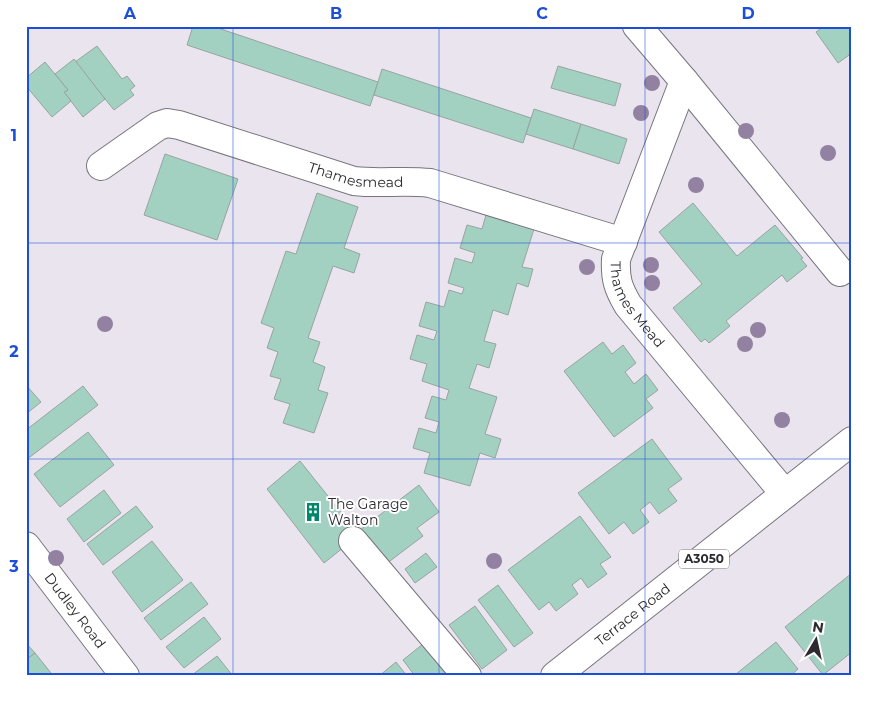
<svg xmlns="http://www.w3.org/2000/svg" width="878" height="702" font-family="Montserrat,sans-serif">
<rect width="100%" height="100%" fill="#eae4ef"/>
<g fill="#a2d1c1" stroke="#97a49f">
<polygon points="193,26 212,26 378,82 370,106 187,45"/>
<polygon points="824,26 852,26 852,53 838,63 816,32"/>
<polygon points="97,46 122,79 127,76 135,86 130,90 134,95 114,110 75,62"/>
<polygon points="74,59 105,99 83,117 64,92 68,90 55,74"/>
<polygon points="45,62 68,90 64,92 71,101 52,117 26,86 26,78"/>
<polygon points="558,66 621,84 615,106 551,88"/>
<polygon points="382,69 531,118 523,143 374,95"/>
<polygon points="534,109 581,124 573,149 526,134"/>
<polygon points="581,124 627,139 619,164 573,149"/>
<polygon points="165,154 238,179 217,240 144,215"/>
<polygon points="317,193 358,207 344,248 360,254 354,273 333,266 308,338 320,342 313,362 325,367 318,390 328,393 314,433 283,423 290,404 274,399 281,379 270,376 278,352 267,348 274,328 261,323 286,251 296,254"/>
<polygon points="693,203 737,256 775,225 803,258 801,259 807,266 787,282 782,275 726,321 730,326 709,343 705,339 701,342 673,308 702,284 659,232"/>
<polygon points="486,215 534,229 522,267 533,269 528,287 517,283 508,315 493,310 484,341 496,344 489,368 477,364 469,388 497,397 485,434 501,439 495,458 480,453 470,486 424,473 430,453 413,448 419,428 436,433 439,422 425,418 432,396 446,400 449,390 422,381 427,364 410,359 417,335 434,340 437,331 419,326 426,302 444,307 449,290 462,294 464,288 448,283 455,258 472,263 475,253 460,248 467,225 482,229"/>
<polygon points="603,342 612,354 623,345 636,363 625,372 634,384 646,374 658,390 646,399 653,408 614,437 564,371"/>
<polygon points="26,385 41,402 26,414"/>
<polygon points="83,386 98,405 26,460 26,430"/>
<polygon points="88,432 114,465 60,507 34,474"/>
<polygon points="652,439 682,479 668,489 677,501 659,514 650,502 640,510 649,522 633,534 624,522 609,534 578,493"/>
<polygon points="300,461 359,535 324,563 267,489"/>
<polygon points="419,485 439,512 417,528 423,536 386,564 360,530"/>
<polygon points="104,490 121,513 84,542 67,519"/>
<polygon points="136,506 153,527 103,565 87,544"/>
<polygon points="580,516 611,557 600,564 607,574 588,588 581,578 572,585 578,594 556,611 549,602 539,610 508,570"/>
<polygon points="152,541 183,580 142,612 112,572"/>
<polygon points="426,553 437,567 415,583 405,569"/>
<polygon points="852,573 852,652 823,675 785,627"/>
<polygon points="191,582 208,604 161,640 144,618"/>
<polygon points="498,585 533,633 514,647 478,600"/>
<polygon points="475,606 507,650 482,669 449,625"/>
<polygon points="204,617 221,639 184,668 166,647"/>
<polygon points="776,642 798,669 790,676 738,676 736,674"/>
<polygon points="26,643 35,653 26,660"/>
<polygon points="423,644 448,676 415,676 403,660"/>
<polygon points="35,653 51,673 48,676 26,676 26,660"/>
<polygon points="217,656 233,676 192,676 192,675"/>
<polygon points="396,662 407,676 379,676"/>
</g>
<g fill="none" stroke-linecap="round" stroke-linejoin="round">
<g stroke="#79747e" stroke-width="30">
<g id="minor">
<polyline points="637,26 684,81 840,272"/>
<path id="s1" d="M684 81 616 259C615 279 618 288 628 305L785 494"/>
<path id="s2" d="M101 166 158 126 167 123 179 125 354 181C380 184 405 180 430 183L623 242"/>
<polyline points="353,541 467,676"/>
<path id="s3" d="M26 546 125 676"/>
</g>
</g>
<g stroke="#79747e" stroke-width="30">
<g id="major">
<path id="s4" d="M555 676 852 441"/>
</g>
</g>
<use href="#minor" stroke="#fff" stroke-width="28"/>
<use href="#major" stroke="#fff" stroke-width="28"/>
</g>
<g fill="#9281a0">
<circle cx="652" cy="83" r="8"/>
<circle cx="641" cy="113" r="8"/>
<circle cx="746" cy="131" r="8"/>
<circle cx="828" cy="153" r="8"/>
<circle cx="696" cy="185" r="8"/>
<circle cx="651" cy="265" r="8"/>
<circle cx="587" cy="267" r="8"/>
<circle cx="652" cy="283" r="8"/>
<circle cx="105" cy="324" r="8"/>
<circle cx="758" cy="330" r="8"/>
<circle cx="745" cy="344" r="8"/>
<circle cx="782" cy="420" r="8"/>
<circle cx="56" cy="558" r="8"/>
<circle cx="494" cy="561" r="8"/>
</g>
<path fill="none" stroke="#1d4ed8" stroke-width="1" stroke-opacity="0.55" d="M233 26V676M439 26V676M645 26V676M26 243H852M26 459H852"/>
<defs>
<g id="building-bare" transform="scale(1.5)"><path d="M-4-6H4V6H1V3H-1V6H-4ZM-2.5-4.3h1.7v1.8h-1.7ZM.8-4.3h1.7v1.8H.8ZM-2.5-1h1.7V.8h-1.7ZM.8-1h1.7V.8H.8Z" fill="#00866b" stroke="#fff" stroke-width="2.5" paint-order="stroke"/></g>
</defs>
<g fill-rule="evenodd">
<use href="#building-bare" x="313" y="512"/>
</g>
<g text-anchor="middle" stroke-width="4" stroke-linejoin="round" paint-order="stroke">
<rect fill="#fff" stroke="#6c6b6d" stroke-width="1" x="679" y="549.5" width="50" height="19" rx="4"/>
<g font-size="12" font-weight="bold" fill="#2d2b2f">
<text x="704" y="563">A3050</text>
</g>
<g font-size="14" fill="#2d2b2f" stroke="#fff">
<text dy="5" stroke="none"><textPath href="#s2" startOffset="276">Thamesmead</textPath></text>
<text dy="5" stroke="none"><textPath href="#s1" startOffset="242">Thames Mead</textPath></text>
<text dy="5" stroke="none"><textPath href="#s3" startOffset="81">Dudley Road</textPath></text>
<text dy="5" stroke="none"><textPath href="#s4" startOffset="99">Terrace Road</textPath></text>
</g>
<g font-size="14" fill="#2d2b2f" stroke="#fff" text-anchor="start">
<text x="328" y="509">The Garage<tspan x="328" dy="16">Walton</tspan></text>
</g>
</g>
<rect width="878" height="702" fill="none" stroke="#ffffff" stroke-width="55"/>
<g transform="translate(816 640) rotate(9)" stroke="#ffffff" stroke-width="4" paint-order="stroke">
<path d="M0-4L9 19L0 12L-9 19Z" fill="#2d2b2f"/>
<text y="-8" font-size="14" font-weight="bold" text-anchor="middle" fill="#2d2b2f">N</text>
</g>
<rect x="28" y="28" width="822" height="646" fill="none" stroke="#1d4ed8" stroke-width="2"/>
<g font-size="16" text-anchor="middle" font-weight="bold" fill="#1d4ed8">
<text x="130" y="19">A</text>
<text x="336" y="19">B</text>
<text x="542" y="19">C</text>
<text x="748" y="19">D</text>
<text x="14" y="141">1</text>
<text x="14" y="357">2</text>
<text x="14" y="572">3</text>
</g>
</svg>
